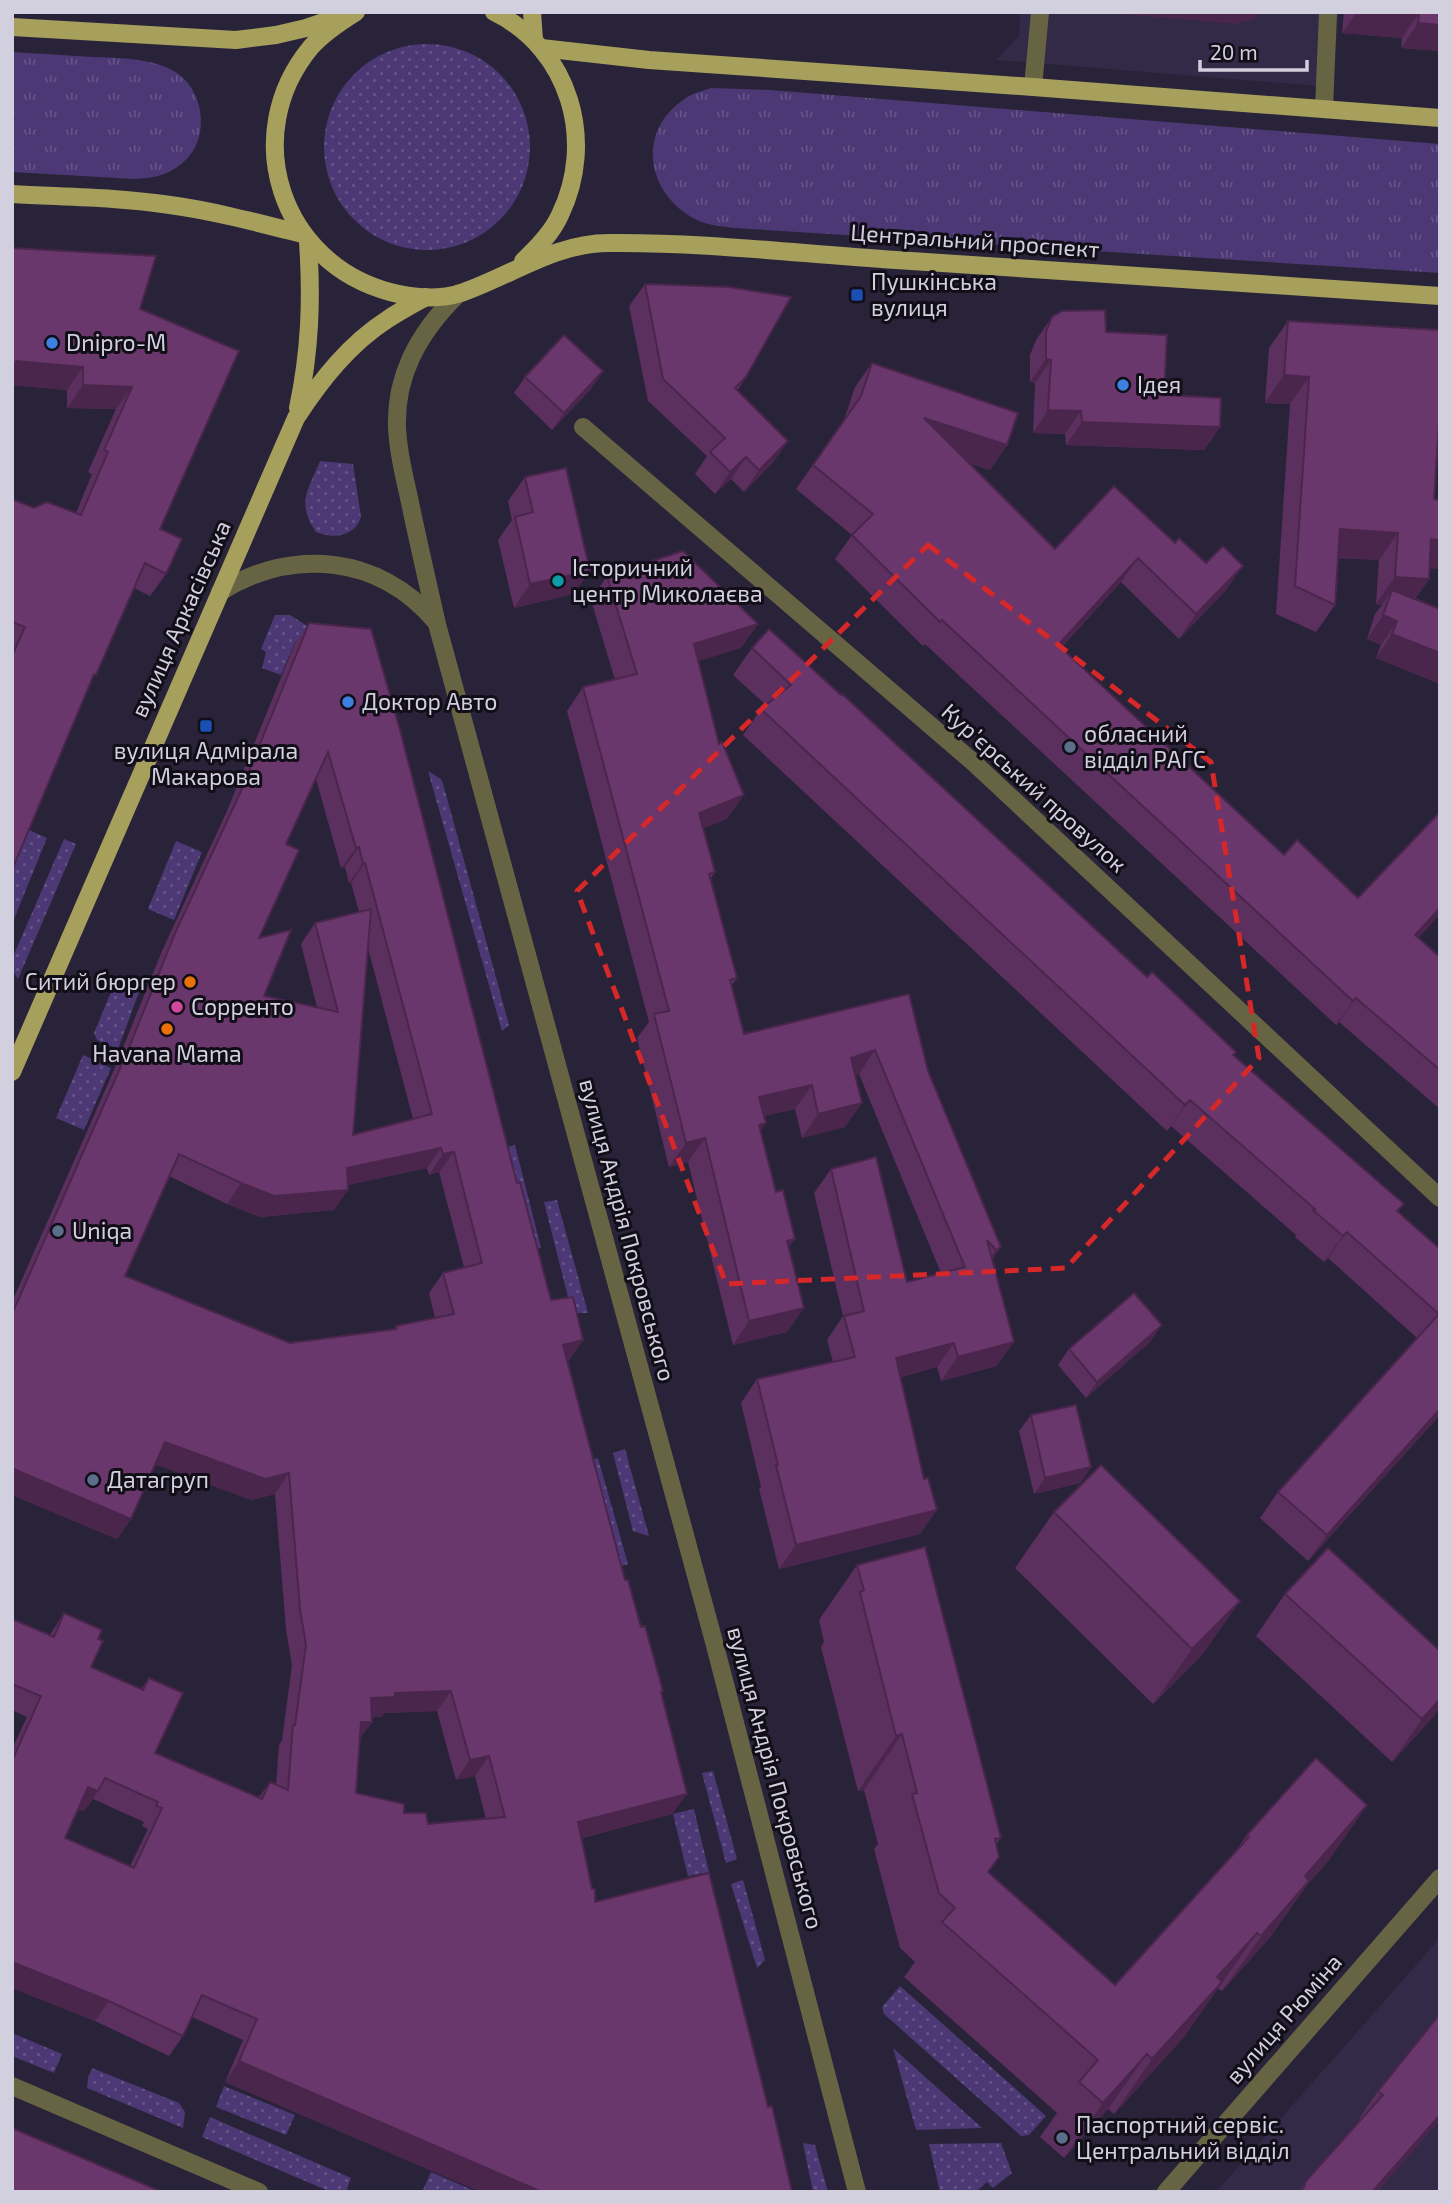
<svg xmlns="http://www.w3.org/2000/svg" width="1452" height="2204" font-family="'Exo 2',sans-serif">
<defs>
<pattern id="grass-dots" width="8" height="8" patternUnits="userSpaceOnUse" patternTransform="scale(1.75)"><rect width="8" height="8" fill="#4c3874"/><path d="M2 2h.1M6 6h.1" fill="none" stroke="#655487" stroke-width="1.8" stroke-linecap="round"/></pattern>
<pattern id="park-tufts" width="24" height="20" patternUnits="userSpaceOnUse" patternTransform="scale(1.75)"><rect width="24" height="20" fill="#4c3874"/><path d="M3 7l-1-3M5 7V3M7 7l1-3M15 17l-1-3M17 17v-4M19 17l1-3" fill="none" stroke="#655487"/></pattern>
</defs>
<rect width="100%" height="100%" fill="#292339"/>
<g fill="#322a46">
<polygon points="1020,12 1339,12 1332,87 996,60 1019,36"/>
<polygon points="1440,1938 1440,2192 1216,2192"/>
</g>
<g fill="url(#grass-dots)">
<circle cx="427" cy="147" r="103"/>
<path d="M320 461 353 464 361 517C355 537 333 539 316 532 296 502 308 491 320 461Z"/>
<polygon points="275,615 290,615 318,633 318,644 295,642 281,675 262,668 266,652 261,649"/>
<polygon points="428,771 442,780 509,1025 502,1031"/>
<polygon points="27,829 47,838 12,924 12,863"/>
<polygon points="64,839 76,844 18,979 12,969 12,959"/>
<polygon points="176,841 202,852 174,920 148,909"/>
<polygon points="118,975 142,984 118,1049 97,1040 94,1033"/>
<polygon points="83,1055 111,1068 84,1130 56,1118"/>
<polygon points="515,1145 541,1248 532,1250 493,1151"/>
<polygon points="557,1200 588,1313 572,1313 544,1202"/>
<polygon points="625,1449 649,1536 633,1531 613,1453"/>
<polygon points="598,1458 628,1564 607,1570 577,1465"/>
<polygon points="713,1771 737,1859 726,1863 702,1773"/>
<polygon points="694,1809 709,1872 688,1876 673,1814"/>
<polygon points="743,1880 765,1960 757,1968 731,1884"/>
<polygon points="900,1986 1046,2116 1029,2135 1021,2136 884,2014 882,2007"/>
<polygon points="12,2033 62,2054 54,2073 12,2056"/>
<polygon points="893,2048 982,2128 916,2130"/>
<polygon points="92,2068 179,2103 185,2112 183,2128 87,2088 88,2078"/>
<polygon points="224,2086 295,2115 286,2135 216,2107"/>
<polygon points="210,2117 351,2178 346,2192 331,2192 202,2137"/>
<polygon points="803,2143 815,2145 828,2192 813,2192"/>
<polygon points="1001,2143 1012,2173 993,2188 987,2182 976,2192 940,2192 929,2144"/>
<polygon points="431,2172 477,2192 422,2192"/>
</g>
<g fill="url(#park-tufts)">
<path d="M12 52C39 54 66 55 93 57 118 58 149 58 172 70 206 88 212 142 180 165 166 176 152 178 135 179L12 172Z"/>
<path d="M711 88 770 90 1440 144V273L735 228C719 226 702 225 688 215 644 186 639 128 686 98 693 93 703 91 711 88Z"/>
</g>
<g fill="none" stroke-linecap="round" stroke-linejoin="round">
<g stroke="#676444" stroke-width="18">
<polyline points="1033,87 1040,12"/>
<polyline points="1324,109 1328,12"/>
<path d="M459 293C418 333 391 380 398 440 400 458 404 476 408 493 417 537 427 580 437 624L713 1638 857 2192"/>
<polyline points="583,427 973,762 1440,1198"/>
<path d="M220 592C292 547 379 555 435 621"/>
<polyline points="12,2086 259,2192"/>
<polyline points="1166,2192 1440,1878"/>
</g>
<g stroke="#a79f5c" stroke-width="18">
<path d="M356 12C340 22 323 33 311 47 238 135 281 263 390 292 412 298 439 300 461 293 511 276 554 243 609 243 705 242 800 254 896 260 1077 272 1258 284 1440 296"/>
<path d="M494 12C570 49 596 141 560 215 552 233 537 248 523 261"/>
<polyline points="532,12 534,40"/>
<polyline points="12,27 236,40 276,35 306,28 338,17"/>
<polyline points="541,48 649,60 1033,87 1440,118"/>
<path d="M12 194C65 197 118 197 170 205 214 211 259 223 302 234"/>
<path d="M298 408C310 351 312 300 308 242"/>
<path d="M12 1072 296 418C321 380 349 344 388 319 400 311 413 304 426 297"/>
</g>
</g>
<g fill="#5b2f5e" fill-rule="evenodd">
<polygon points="1344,12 1440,12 1440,51 1401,48 1402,38 1342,33"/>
<polygon points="12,248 140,309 160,529 166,574 150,596 134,588 89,686 12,870 12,499 34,508 76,513 92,474 88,472 116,409 67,408 67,390 12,385"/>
<polygon points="645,284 746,377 737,391 788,441 773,462 744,492 731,479 715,494 695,474 707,456 648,401 629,306"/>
<polygon points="1052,317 1106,332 1164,395 1220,427 1204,450 1066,445 1065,434 1033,433 1035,383 1030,382 1030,355 1036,340"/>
<polygon points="1288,321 1434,499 1440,500 1440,569 1429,568 1429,579 1415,599 1440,609 1440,684 1376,658 1381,645 1367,639 1375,614 1382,605 1376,604 1379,560 1338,558 1335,605 1316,632 1276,614 1290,404 1265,403 1269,348"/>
<polygon points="872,363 1007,445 990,470 969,463 1055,549 1114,486 1226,590 1179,639 1121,582 1061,648 1284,855 1358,898 1440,914 1418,938 1440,957 1440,1109 1339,1022 1336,1025 925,644 923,646 835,559 852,535 796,489 844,420 855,387"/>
<polygon points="525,377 592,388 552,430 514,393"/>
<polygon points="525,477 590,571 573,594 514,608 498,540 512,520 508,501"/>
<polygon points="607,576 741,648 698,661 727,819 703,828 715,872 711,878 737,978 732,985 744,1034 909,994 928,1071 1001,1247 992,1259 997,1366 941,1381 937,1367 901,1377 920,1534 779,1569 759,1489 761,1487 741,1403 757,1379 833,1362 827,1340 843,1316 814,1193 831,1169 907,1282 941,1273 859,1074 855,1075 845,1127 802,1138 795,1109 764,1116 760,1131 776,1192 795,1239 789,1247 804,1308 787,1332 733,1345 688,1162 669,1167 637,1038 649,1022 567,711 583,687 615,680 591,600"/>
<path d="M309 623 517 1183 569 1361H567L625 1580 663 1691 661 1694 672 1814 582 1838 595 1902 768 2107 792 2192H481L225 2082 243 2040 192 2017 183 2036 169 2056 95 2021 12 1988V1749L27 1717 12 1710V1619L50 1635 64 1613 98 1639 91 1667 141 1689 149 1678 155 1753 259 1797 270 1782 276 1785 279 1745 282 1740 292 1665 286 1629 275 1494 251 1500 155 1464 131 1519 117 1539 12 1495V1302L114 1070 162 951 227 811 295 643ZM316 779 341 868 345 867 349 883H351L359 912 315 923 301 944 317 1007 264 996 259 938 286 844ZM368 948 413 1119 353 1135ZM427 1168 429 1175 439 1172 464 1267 443 1273 429 1293 435 1318 396 1326 393 1330 290 1343 125 1276 169 1176 227 1204 260 1217 334 1210 348 1185ZM437 1711 456 1780 475 1776 486 1819 428 1824 404 1813 356 1793 360 1738 372 1722 371 1717H381L384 1713ZM93 1799 144 1822 142 1826 148 1829 130 1866 65 1838 78 1809 84 1811Z"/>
<polygon points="752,648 1147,977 1234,1055 1404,1204 1398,1212 1440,1249 1440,1415 1308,1561 1260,1518 1278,1492 1417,1338 1328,1258 1324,1262 1295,1237 1296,1235 1171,1126 1167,1131 743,735 761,709 766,705 733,675"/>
<polygon points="1151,1341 1086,1398 1058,1365 1069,1349"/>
<polygon points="1031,1415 1091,1467 1080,1483 1034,1494 1019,1431"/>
<polygon points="1054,1512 1240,1601 1201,1656 1153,1704 1015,1568"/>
<polygon points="857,1565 1001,1838 996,1844 989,1872 1115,1985 1235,1852 1247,1835 1367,1805 1329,1860 1307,1885 1271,1936 1222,1991 1218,1988 1216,1990 1184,2037 1114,2114 1108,2109 1064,2158 1040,2137 1057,2113 904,1977 915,1962 900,1948 874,1849 878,1844 864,1790 858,1791 821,1647 824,1642 819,1620"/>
<polygon points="1285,1594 1434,1716 1392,1762 1256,1636"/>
<polygon points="1378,2091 1440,2120 1377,2192 1299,2192 1306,2181 1361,2120 1359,2119"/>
</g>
<g fill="#4a264c">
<polygon points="1098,12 1262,12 1254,19 1236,24"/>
<polygon points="1357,12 1414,12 1419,13 1402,38 1342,33"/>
<polygon points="1418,23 1440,25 1440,51 1401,48"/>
<polygon points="1046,359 1051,360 1035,383 1030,382"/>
<polygon points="16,361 83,367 67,390 12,385 12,367"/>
<polygon points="603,371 592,388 552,430 564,413"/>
<polygon points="1284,375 1309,377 1290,404 1265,403"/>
<polygon points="83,385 132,387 116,409 67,408"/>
<polygon points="1048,410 1081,411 1065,434 1033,433"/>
<polygon points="924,418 1007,445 990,470 907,442"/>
<polygon points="1082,422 1220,427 1204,450 1066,445"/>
<polygon points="788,441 773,462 744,492 759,470"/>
<polygon points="746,457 731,479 715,494 730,472"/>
<polygon points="1340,529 1398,533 1379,560 1321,556"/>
<polygon points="1431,539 1440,540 1440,569 1412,567"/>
<polygon points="1138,558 1121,582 1041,669 1058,645"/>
<polygon points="1243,566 1226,590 1179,639 1196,614"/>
<polygon points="590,571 573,594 514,608 530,584"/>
<polygon points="1395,577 1429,579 1409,606 1392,590 1382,605 1376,604"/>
<polygon points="1383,615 1397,621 1381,645 1367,639"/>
<polygon points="758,624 741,648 677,668 694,644"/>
<polygon points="1392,634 1440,653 1440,684 1376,658"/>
<polygon points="744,795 727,819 682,837 699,813"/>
<polygon points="359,847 345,867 341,868 356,848"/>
<polygon points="363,863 365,863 351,883 349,883"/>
<polygon points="1440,908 1440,914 1398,960 1415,935"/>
<polygon points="1356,998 1339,1022 1336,1025 1353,1001"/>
<polygon points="875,1050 859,1074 834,1082 851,1058"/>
<polygon points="812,1085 795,1109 743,1121 759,1097"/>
<polygon points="1190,1100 1171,1126 1167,1131 1185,1105"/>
<polygon points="862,1103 845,1127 802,1138 818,1114"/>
<polygon points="766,1123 749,1147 759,1125"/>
<polygon points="705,1138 688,1162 669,1167 686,1143"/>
<polygon points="441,1148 427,1168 333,1188 347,1168"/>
<polygon points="454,1152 439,1172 429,1175 443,1154"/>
<polygon points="241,1183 348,1190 334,1210 260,1217 227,1204"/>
<polygon points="1347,1232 1328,1258 1324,1262 1343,1236"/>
<polygon points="795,1239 778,1263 787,1241"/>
<polygon points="1001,1247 984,1271 979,1274 996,1250"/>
<polygon points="804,1308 787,1332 733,1345 749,1321"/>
<polygon points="1162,1325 1151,1341 1086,1398 1097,1382"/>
<polygon points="583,1340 569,1361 548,1365 563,1345"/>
<polygon points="1014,1342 997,1366 941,1381 958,1357"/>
<polygon points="954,1343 937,1367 880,1382 896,1358"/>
<polygon points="1440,1409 1440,1415 1308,1561 1327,1535"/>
<polygon points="165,1442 289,1473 275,1494 251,1500 150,1462"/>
<polygon points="1091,1467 1080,1483 1034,1494 1045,1478"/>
<polygon points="14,1469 131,1519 117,1539 12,1495 12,1472"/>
<polygon points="937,1510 920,1534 779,1569 796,1545"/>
<polygon points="1240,1601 1201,1656 1153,1704 1192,1649"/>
<polygon points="451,1691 437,1711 384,1713 381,1717 357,1718 371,1698 395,1693"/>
<polygon points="1440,1699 1440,1708 1434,1716 1392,1762 1422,1719"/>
<polygon points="361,1722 372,1722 357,1742"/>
<polygon points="902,1734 864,1790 858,1791 896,1736"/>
<polygon points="489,1756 475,1776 456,1780 470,1760"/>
<polygon points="88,1787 98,1791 84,1811 74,1807"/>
<polygon points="687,1794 672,1814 564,1842 578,1822"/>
<polygon points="1367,1805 1329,1860 1306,1885 1271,1936 1222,1991 1305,1876"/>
<polygon points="1257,1933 1184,2037 1114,2114 1152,2059 1217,1977"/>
<polygon points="12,1962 109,2001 95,2021 12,1988"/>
<polygon points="1147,2054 1108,2109 1064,2158 1103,2103"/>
<polygon points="239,2061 542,2192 481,2192 225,2082"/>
<polygon points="1440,2115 1440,2120 1377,2192 1372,2192"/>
</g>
<g fill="#6a376d" stroke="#4a264c" stroke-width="2" fill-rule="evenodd">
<polygon points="1414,12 1440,12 1440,25 1418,23 1419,13"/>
<polygon points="12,248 156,256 140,309 239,351 160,529 182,539 166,574 145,563 96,675 94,674 12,870 12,656 25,627 12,622 12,499 34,508 47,502 81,515 108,452 104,450 132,387 83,385 83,367 16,361 12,373"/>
<polygon points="645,284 729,287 791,297 746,377 735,388 788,441 759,470 746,457 730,472 710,452 725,438 663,379"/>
<polygon points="1105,310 1106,332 1167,335 1164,395 1221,398 1220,427 1082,422 1081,411 1048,410 1051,360 1046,359 1046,332 1052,317 1062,311"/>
<polygon points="1288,321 1440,330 1440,409 1434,499 1440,500 1440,540 1431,539 1429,579 1395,577 1398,533 1340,529 1335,605 1295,586 1309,377 1284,375"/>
<polygon points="564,335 603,371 564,413 525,377"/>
<polygon points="872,363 1018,413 1007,445 924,418 1055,549 1114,486 1175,543 1179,538 1206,563 1223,546 1243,566 1196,614 1138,558 1058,645 1284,855 1297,840 1358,898 1440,812 1440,908 1415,935 1440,957 1440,1070 1356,998 1353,1001 942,620 940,622 852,535 873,514 813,465 861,396"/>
<polygon points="566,468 590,571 530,584 515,517 533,512 525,477"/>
<polygon points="683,551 758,624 694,644 719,744 722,742 744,795 699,813 715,872 709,874 737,978 730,980 744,1034 909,994 928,1071 1001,1247 996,1250 987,1240 1014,1342 958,1357 954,1343 896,1358 924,1479 928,1478 937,1510 796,1545 776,1465 778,1465 757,1379 855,1357 844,1316 864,1311 831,1169 876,1157 907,1282 965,1267 875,1050 851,1058 862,1103 818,1114 812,1085 759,1097 766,1123 759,1125 776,1192 783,1190 795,1239 787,1241 804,1308 749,1321 705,1138 686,1143 654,1014 669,1011 583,687 637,674 607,576"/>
<polygon points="1392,590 1440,609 1440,653 1392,634 1397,621 1383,615"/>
<path d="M309 623 371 629 400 730 517 1183 520 1182 551 1300 573 1297 583 1340 563 1345 625 1580H628L641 1627 645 1626 663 1691 661 1692 687 1794 578 1822 592 1889H595V1902L709 1873 768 2107 772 2106 792 2192H542L239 2061 257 2019 202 1995 183 2036 109 2001 12 1962V1761L41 1696 12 1684V1619L54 1637 64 1613 102 1630 98 1639 103 1641 91 1667 143 1690 149 1678 183 1693 155 1753 262 1799 270 1782 288 1790 293 1725H295L306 1645 300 1609 289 1473 265 1479 165 1442 131 1519 14 1469 12 1474V1314L128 1050 176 931 241 791ZM328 752 356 848 359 847 363 863H365L432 1114 353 1135 371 909 315 923 338 1012 264 996 291 930 259 938 299 850 286 844ZM441 1148 443 1154 454 1152 482 1263 443 1273 454 1314 396 1326V1329L290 1343 125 1276 179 1154 241 1183 274 1196 348 1190 347 1168ZM451 1691 470 1760 489 1756 505 1817 428 1824 426 1813H404V1804L356 1793 361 1722H372L371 1698 395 1697V1693ZM105 1778 158 1802 156 1806 162 1808 134 1868 65 1838 88 1787 98 1791Z"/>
<polygon points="769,629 841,695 842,694 1147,977 1152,972 1236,1052 1233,1055 1404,1204 1397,1211 1440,1249 1440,1409 1327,1535 1278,1492 1439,1314 1347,1232 1343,1236 1313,1210 1315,1209 1190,1100 1185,1105 761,709 791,685 752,648"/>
<polygon points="1134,1293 1162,1325 1097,1382 1069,1349"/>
<polygon points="1076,1405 1091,1467 1045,1478 1031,1415"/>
<polygon points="1101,1465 1240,1601 1192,1649 1054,1512"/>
<polygon points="925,1547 1001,1838 995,1839 999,1857 988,1872 1115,1985 1249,1837 1247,1835 1316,1758 1367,1805 1305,1876 1309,1881 1261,1936 1257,1933 1217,1977 1222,1982 1152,2059 1147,2054 1103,2103 1079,2082 1098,2060 942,1922 955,1908 939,1893 912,1794 917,1793 902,1734 896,1736 860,1592 864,1590 857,1565"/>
<polygon points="1328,1548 1440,1651 1440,1699 1422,1719 1285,1594"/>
<polygon points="1440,2014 1440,2115 1372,2192 1302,2192 1306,2181 1383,2095 1378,2091"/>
<polygon points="12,2128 162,2192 12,2192"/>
</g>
<path fill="none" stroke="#d62828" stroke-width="5" stroke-dasharray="14 9" stroke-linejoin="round" d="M928 545 1211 762 1259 1058 1066 1268 726 1284 577 891Z"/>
<g fill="#1a4fb4" stroke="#110e18" stroke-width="2.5">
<rect x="850" y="288" width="14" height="14" rx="3.5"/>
<rect x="199" y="719" width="14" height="14" rx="3.5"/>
</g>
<g fill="#3f7fe0" stroke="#110e18" stroke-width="2.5">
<circle cx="52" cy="343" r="7"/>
<circle cx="1123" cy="385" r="7"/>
<circle cx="348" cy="702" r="7"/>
</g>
<circle fill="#0f9aa8" stroke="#110e18" stroke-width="2.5" cx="558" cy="581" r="7"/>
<g fill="#5c6f8a" stroke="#110e18" stroke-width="2.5">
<circle cx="1070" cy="747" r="7"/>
<circle cx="58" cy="1231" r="7"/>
<circle cx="93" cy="1480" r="7"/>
<circle cx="1062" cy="2138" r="7"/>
</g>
<g fill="#e8710a" stroke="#110e18" stroke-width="2.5">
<circle cx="190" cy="982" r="7"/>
<circle cx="167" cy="1029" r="7"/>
</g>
<circle fill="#d1479c" stroke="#110e18" stroke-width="2.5" cx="177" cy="1007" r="7"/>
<g text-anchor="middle" stroke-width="6" stroke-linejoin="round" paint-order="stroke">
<g font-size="23" fill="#d2cfde" stroke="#110e18">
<text transform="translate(975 241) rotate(4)" y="8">Центральний проспект</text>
<text transform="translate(181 619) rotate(-66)" y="8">вулиця Аркасівська</text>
<text transform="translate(1034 788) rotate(42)" y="8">Курʼєрський провулок</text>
<text transform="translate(627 1230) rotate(75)" y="8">вулиця Андрія Покровського</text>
<text transform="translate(775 1778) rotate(75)" y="8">вулиця Андрія Покровського</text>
<text transform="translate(1284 2019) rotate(-49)" y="8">вулиця Рюміна</text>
</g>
<g font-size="23" fill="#d2cfde" stroke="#110e18" text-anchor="start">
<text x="871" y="290">Пушкінська<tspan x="871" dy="26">вулиця</tspan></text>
<text x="66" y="351">Dnipro-M</text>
<text x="1137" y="393">Ідея</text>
<text x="572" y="576">Історичний<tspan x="572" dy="26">центр Миколаєва</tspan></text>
<text x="362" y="710">Доктор Авто</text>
<text x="1084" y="742">обласний<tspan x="1084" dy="26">відділ РАГС</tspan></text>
<text x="206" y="759" text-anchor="middle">вулиця Адмірала<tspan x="206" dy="26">Макарова</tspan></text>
<text x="176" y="990" text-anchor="end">Ситий бюргер</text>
<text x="191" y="1015">Сорренто</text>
<text x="167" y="1062" text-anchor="middle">Havana Mama</text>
<text x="72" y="1239">Uniqa</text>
<text x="107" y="1488">Датагруп</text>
<text x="1076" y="2133">Паспортний сервіс.<tspan x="1076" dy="26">Центральний відділ</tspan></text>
</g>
</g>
<rect width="1452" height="2204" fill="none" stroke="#d2cfde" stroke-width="28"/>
<path d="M1200 60v10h107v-10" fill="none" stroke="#d2cfde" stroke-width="3.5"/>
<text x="1210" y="60" font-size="21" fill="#d2cfde" stroke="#110e18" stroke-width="5" paint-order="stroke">20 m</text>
</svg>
